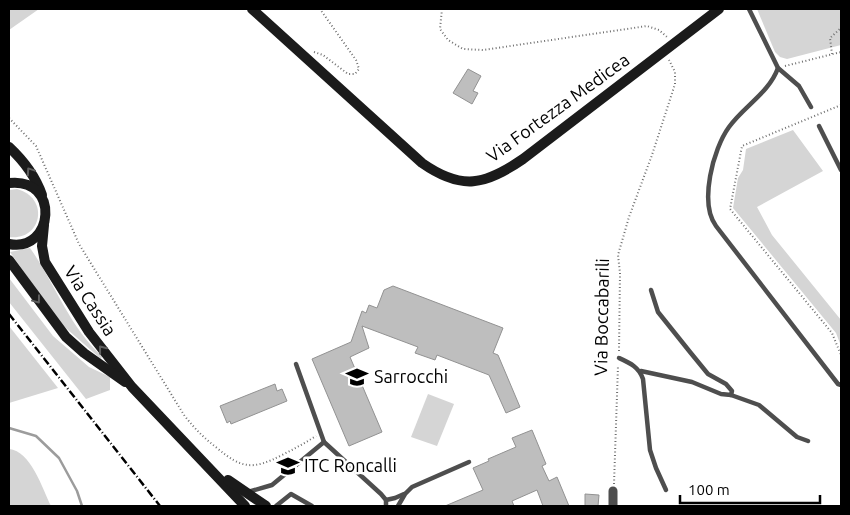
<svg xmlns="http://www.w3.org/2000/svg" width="850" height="515" font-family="Ubuntu,sans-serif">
<rect width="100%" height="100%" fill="#fff"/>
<g fill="#d5d5d5">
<polygon points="9,9 39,9 9,30"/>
<polygon points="757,9 841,9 841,45 787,59 780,57 775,52"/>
<polygon points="793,130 823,171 757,207 772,235 841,320 841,346 836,333 733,208 738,178 743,170 746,149"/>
<path d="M17 189C50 198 42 241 9 237V190Z"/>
<path d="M30 248C55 283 69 327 102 356L101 359 59 322 10 252Z"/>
<polygon points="9,278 53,336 89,367 110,377 110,390 86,399 9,302"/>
<polygon points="9,326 58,388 9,403"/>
<polygon points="428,394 454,404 437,446 411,437"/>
<path d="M9 449C31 451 42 488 51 506H9Z"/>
</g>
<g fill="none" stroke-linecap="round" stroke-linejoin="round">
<polyline stroke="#9c9c9c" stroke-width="2.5" points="9,428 36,436 59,458 77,491 82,506"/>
</g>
<g fill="#bebebe" stroke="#929292">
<polygon points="468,69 481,76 473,91 478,93 472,104 453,93"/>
<polygon points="393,286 503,328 493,353 498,355 520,407 506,413 489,375 437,355 435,360 415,353 418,347 362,326 369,348 350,357 382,432 349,446 312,359 351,342 362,311 366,313 369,305 377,308 384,290"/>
<polygon points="275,384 277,391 282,389 287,401 231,424 230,421 227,423 220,406"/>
<polygon points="532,430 546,464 542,466 549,481 557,477 569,506 543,506 537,490 512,501 514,506 445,506 483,490 473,468 489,461 488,459 516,447 512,438"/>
<polygon points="585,494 599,495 598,506 585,506"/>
</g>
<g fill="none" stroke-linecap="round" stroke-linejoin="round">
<g stroke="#707070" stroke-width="2" stroke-dasharray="1 2.5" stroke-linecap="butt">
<polyline points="442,9 440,29 448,40 463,49 483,50 647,26 659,30 667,37"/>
<polyline points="314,52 323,55 348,74 355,74 359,69 356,60 320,9"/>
<polyline points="832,54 830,38 841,28"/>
<polyline points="785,66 841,52"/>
<polyline points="841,105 742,146 730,209 832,333 841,355"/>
<path d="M9 118 36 146 79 244 184 415C194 428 204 438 217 448 242 469 253 470 282 455 294 449 305 443 316 436"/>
<polyline points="619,351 620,273 618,255 629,217 652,155 675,84 675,72 669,60"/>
<polyline points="614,484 618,366"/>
</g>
<g stroke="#4e4e4e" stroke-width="4.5">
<polyline points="749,9 778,68 799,86 811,107"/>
<path d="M778 68C769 93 744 106 729 127 713 149 699 203 716 226L838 384 841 385"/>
<polyline points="819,126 841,170"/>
<polyline points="651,290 658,312 690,352 708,374 726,384 732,391 731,395"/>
<path d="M619 358C630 363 639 367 643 379L650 450 656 468 666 490"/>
<polyline points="296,364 324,442"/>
<polyline points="641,371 692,382 721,394 731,395 759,405 797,437 808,441"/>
<polyline points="248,492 272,485 324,442 381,494 386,500 386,506"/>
<polyline points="386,500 395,498 404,494"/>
<polyline points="276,506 291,494 312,506"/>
<polyline points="398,506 405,494 412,487 469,462"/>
</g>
<polyline stroke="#4e4e4e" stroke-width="9" points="613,506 613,491"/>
<g stroke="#1b1b1b" stroke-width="10">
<path d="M252 9 422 163C462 191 485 185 523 159L719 9"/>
<path d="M9 147C24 161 35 175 42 195"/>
<path d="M9 183C61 177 54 253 9 244"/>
<polyline points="44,225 42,246 45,262 89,332 132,387 245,506"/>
<polyline points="9,260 66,337 84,353 125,382"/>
<polyline points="228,480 266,506"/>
</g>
<polyline stroke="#000" stroke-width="2.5" stroke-dasharray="8 2.5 1 2.5" stroke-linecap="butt" points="9,314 160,506"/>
</g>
<defs><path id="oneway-chevron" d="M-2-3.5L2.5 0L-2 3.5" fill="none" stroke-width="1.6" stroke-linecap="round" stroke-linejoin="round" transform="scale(1.25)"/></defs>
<g stroke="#5f5f5f">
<use href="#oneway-chevron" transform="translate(30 171) rotate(-124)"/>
<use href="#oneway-chevron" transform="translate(37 300) rotate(53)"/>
<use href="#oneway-chevron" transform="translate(102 349) rotate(-128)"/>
</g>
<defs>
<g id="school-bare" transform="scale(1.725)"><path d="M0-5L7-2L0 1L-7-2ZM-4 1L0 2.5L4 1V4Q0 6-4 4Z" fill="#000" stroke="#fff" stroke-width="2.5" paint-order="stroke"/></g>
</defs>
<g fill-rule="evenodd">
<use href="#school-bare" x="357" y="377"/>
<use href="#school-bare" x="288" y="466"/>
</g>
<g text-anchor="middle" stroke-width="5" stroke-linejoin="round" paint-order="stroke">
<g font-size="18" fill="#000" stroke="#fff">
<text transform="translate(558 108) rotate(-36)" y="6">Via Fortezza Medicea</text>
<text transform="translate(90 301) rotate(57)" y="6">Via Cassia</text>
<text transform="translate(602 317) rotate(-89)" y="6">Via Boccabarili</text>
</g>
<g font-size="18" fill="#000" stroke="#fff" text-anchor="start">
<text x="374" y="383">Sarrocchi</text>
<text x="304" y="472">ITC Roncalli</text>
</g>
</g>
<rect width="850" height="515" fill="none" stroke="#000000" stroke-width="20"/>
<path d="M680 495v8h140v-8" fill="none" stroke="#000000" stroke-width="2.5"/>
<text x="688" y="495" font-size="15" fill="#000000" stroke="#ffffff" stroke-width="4" paint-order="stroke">100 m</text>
</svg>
